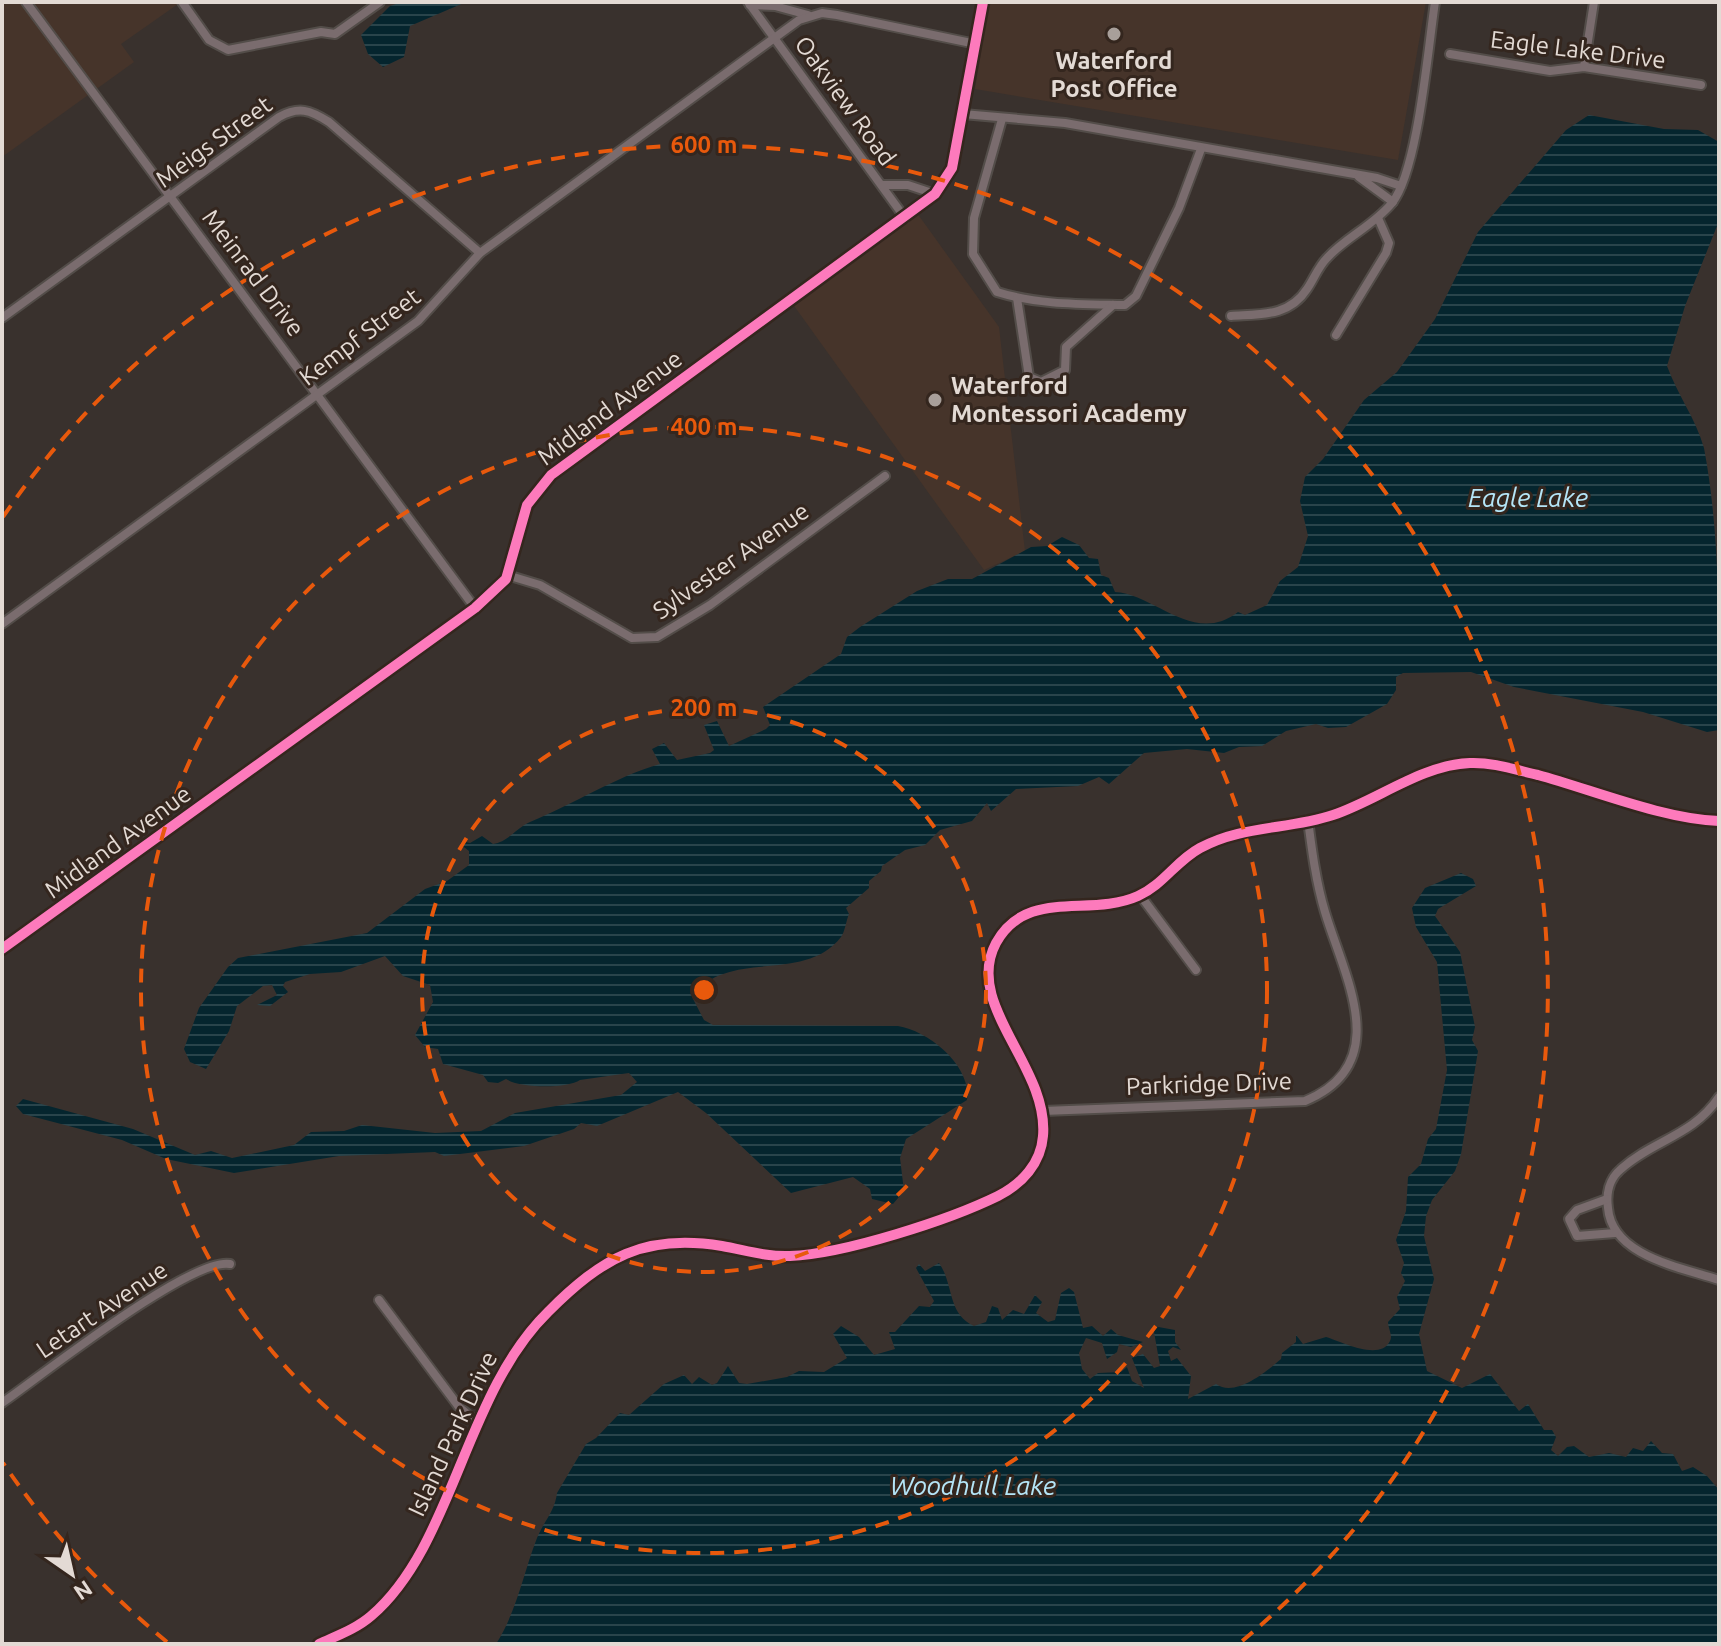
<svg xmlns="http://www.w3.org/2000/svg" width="1721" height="1646" font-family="Ubuntu,sans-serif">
<defs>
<pattern id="water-rules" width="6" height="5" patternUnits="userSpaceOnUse" patternTransform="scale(2)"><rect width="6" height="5" fill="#05252e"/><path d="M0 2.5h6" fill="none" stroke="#29444b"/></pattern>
</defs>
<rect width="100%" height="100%" fill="#39312d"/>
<g fill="#46342a">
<polygon points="2,2 176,2 178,4 121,44 134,62 2,157"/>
<polygon points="989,2 1426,2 1398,160 975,89"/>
<polygon points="917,213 999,327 1025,551 984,570 792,303"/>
</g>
<g fill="url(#water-rules)">
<polygon points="402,2 466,2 410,26 404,57 383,67 368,54 361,35 390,6"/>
<path d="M1589 115 1664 129 1698 130 1719 142V221L1685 306 1667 366C1678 396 1695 417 1704 448 1721 538 1719 638 1719 730L1707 732 1643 712 1514 687 1471 672 1403 673 1396 677V690L1387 704 1346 727 1328 728 1316 724 1286 731 1262 746 1239 747 1224 753 1187 749 1144 753 1109 784 1099 777 1078 786 1016 789 991 811 987 803 972 821 940 830 925 845 905 850 882 866 881 871 869 881V888L846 908 849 914C846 921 845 932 841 937 804 985 727 947 692 997L704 1020 713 1025 898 1026C929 1031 972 1066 967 1100L906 1139 900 1158 904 1191 893 1204 872 1199 870 1189 853 1177 791 1193 706 1113 678 1092 597 1126 581 1123 574 1129 524 1146 444 1156 435 1152 339 1156 234 1173 166 1159 122 1140 23 1114 16 1106 23 1099 133 1129 195 1155 211 1151 232 1158 294 1145 311 1132 344 1131 362 1125 435 1133 481 1131 515 1113 621 1095 637 1082 629 1073 580 1080C567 1089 519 1088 506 1079L498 1083 488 1082 483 1075 443 1064 438 1049 425 1047 415 1035 433 1002 430 985 403 976 385 956 341 972 310 974 285 982 283 986 288 992 270 1006 257 1005 277 995 272 985 263 986 237 1006 229 1031 206 1069 190 1062 184 1049 199 1008 228 967 238 958 367 933 425 889 447 881 469 865V851L460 844 462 841 470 843 482 836 493 844C508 842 516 828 530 822 574 804 617 776 660 764L652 749 664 743 677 760 710 753 714 750 704 725 717 721 729 746 766 729 770 725 763 707 841 654 847 637 860 627 917 591 948 579H972L1031 547 1047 546 1062 537 1079 545 1089 558 1098 559 1101 575 1109 578 1115 592C1155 594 1194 646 1238 612L1245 615 1267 605 1280 581 1298 567 1308 536 1300 501 1305 477 1323 459 1364 400 1397 372 1435 319 1478 232 1566 130Z"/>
<path d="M1461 873 1473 879 1476 886 1438 909 1435 916 1460 952 1475 1027 1472 1040 1478 1051 1461 1154 1455 1171 1432 1200 1426 1216 1424 1236 1434 1279 1419 1334 1427 1371 1462 1388 1490 1374 1519 1411 1528 1404 1544 1430H1552L1556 1437 1551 1450 1558 1456 1567 1447 1574 1446 1589 1457 1609 1453 1626 1457 1633 1448 1643 1451 1651 1441 1662 1453 1673 1454 1682 1471 1693 1467 1707 1476 1719 1490V1644H496C517 1611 523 1574 537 1538 544 1521 555 1511 557 1493L586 1444 596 1438 620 1413 629 1415 664 1384 684 1375 692 1384 699 1377 712 1385 717 1383 728 1366 739 1383 747 1384 787 1377 799 1371 824 1372 847 1358 833 1334 841 1326 859 1337 874 1355 895 1349 889 1332H895L919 1306 930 1307 934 1301 916 1268 919 1264 925 1271 939 1263C954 1284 947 1314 974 1326L986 1322 992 1306 998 1308 1002 1320 1013 1310 1024 1314 1035 1295 1042 1302 1036 1313 1048 1322 1055 1320 1061 1293 1069 1288 1074 1292 1083 1328 1092 1326 1103 1336 1111 1329 1118 1335 1143 1342 1131 1347 1119 1344 1117 1352 1107 1359 1102 1343 1086 1338 1079 1353 1082 1369 1090 1379 1098 1373 1121 1372 1127 1367 1132 1381 1144 1388 1132 1358 1143 1354 1154 1368 1160 1366 1153 1326 1175 1330V1342L1181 1350 1173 1347 1168 1351 1171 1361 1177 1358 1191 1376 1188 1399 1216 1384C1235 1398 1266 1372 1281 1359L1282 1353 1296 1342V1335L1303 1344 1326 1337C1340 1341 1380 1362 1390 1341 1393 1336 1388 1328 1388 1322L1400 1309 1397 1297 1405 1281 1401 1273 1404 1263 1396 1240 1406 1211 1408 1177 1421 1164 1428 1139 1436 1129 1447 1070 1437 962 1416 927 1412 908 1425 888Z"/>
</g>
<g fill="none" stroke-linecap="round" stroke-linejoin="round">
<g stroke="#534d49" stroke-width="12">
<g id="minor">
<polyline points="26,2 475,608"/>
<polyline points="182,2 209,40 228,50 321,32 335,34 380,2"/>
<polyline points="748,2 905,218"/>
<polyline points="750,5 775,6 808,15"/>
<polyline points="1450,54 1550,71 1584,67 1701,85"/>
<polyline points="1584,67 1594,2"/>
<polyline points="963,114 1065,123 1377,178 1401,186"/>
<path d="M1002 119 974 218 973 254 997 292C1038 305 1082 304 1125 305L1136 296 1179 208 1201 149"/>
<polyline points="1359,177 1393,202"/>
<polyline points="882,185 908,185 935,194"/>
<polyline points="1017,298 1029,377 1041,382 1065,370 1066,347 1113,305"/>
<path d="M1231 316C1260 314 1289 317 1307 289 1314 279 1318 267 1327 258 1346 237 1373 226 1392 203 1418 170 1428 48 1435 2"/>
<path d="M2 318 279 117C299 106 310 110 329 122L480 253"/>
<polyline points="1336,335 1386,253 1389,243 1378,218"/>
<polyline points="507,575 540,585 632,638 657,637 710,605 885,476"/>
<polyline points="2,624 418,321 480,253 799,20 822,13 837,15 976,44"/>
<polyline points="1140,895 1196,970"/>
<polyline points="2,949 475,608 506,579 527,505 551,475 935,194 952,168 983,2"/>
<path d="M1719 1097C1693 1136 1653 1140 1621 1169 1609 1179 1606 1194 1608 1208 1612 1256 1680 1267 1719 1280"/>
<path d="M1043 1111 1305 1101C1395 1064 1344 976 1325 912 1316 882 1312 851 1308 820"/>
<polyline points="1607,1199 1577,1210 1569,1219 1577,1236 1615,1233"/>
<polyline points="379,1300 459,1407 477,1422"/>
<path d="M2 1403C41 1376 191 1257 230 1264"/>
<path d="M319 1644C336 1636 356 1629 371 1616 454 1545 464 1394 548 1312 602 1258 644 1233 722 1246 745 1250 766 1257 790 1256 844 1254 949 1220 998 1196 1022 1184 1041 1163 1043 1136 1049 1066 963 1005 996 943 1027 887 1089 918 1138 896 1163 885 1176 861 1200 848 1242 825 1288 830 1333 815 1378 800 1421 765 1470 763 1492 762 1516 770 1538 775 1593 790 1663 819 1719 821"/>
</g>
</g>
<use href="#minor" stroke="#7a6c6e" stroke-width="8"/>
<g stroke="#34261e" stroke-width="15">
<g id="cycleway">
<polyline points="2,949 475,608 506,579 527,505 551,475 935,194 952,168 983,2"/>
<path d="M319 1644C336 1636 356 1629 371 1616 454 1545 464 1394 548 1312 602 1258 644 1233 722 1246 745 1250 766 1257 790 1256 844 1254 949 1220 998 1196 1022 1184 1041 1163 1043 1136 1049 1066 963 1005 996 943 1027 887 1089 918 1138 896 1163 885 1176 861 1200 848 1242 825 1288 830 1333 815 1378 800 1421 765 1470 763 1492 762 1516 770 1538 775 1593 790 1663 819 1719 821"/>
</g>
</g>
<use href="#cycleway" stroke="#fd7abc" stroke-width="10"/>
</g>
<g fill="none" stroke="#e8590c" stroke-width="4" stroke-dasharray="14 10">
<circle cx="704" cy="990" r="282"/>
<circle cx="704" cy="990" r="563"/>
<path d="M167 1642A845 845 0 0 1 3 1463M3 517A845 845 0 1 1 1241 1642"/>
</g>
<g fill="#a89f9a" stroke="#34261e" stroke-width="3">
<circle cx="1114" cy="34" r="8"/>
<circle cx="935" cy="400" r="8"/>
</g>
<g text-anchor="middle" stroke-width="6" stroke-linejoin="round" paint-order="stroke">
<g font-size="24" fill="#e3dad4" stroke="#34261e">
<text transform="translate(1578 50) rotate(7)" y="8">Eagle Lake Drive</text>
<text transform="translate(845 101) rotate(54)" y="8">Oakview Road</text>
<text transform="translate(214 142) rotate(-36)" y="8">Meigs Street</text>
<text transform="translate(253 273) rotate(53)" y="8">Meinrad Drive</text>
<text transform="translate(360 337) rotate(-37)" y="8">Kempf Street</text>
<text transform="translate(610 408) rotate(-37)" y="8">Midland Avenue</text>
<text transform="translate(731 561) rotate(-35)" y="8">Sylvester Avenue</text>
<text transform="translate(118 842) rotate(-36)" y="8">Midland Avenue</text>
<text transform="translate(1209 1084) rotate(-2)" y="8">Parkridge Drive</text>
<text transform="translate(102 1310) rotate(-34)" y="8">Letart Avenue</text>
<text transform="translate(453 1434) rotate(-65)" y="8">Island Park Drive</text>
</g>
<g font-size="24" font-weight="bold" fill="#e3dad4" stroke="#34261e">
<text x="1114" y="69">Waterford<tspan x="1114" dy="28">Post Office</tspan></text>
<text x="951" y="394" text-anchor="start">Waterford<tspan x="951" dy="28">Montessori Academy</tspan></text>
</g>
<g font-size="26" font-style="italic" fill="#b4e5f7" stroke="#34261e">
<text x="1528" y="507">Eagle Lake</text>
<text x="973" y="1495">Woodhull Lake</text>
</g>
</g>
<circle cx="704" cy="990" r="12" fill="#e8590c" stroke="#34261e" stroke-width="4"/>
<g font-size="24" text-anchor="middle" font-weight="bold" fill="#e8590c" stroke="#34261e" stroke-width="6" stroke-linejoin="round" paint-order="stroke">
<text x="704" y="153">600 m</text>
<text x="704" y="435">400 m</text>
<text x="704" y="716">200 m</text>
</g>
<rect width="1721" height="1646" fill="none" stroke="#e3dad4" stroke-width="8"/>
<g transform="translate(72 1574) rotate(146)" stroke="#34261e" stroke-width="6" paint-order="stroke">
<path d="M0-6L14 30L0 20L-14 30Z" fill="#e3dad4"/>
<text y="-12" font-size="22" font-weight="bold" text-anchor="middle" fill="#e3dad4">N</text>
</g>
</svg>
